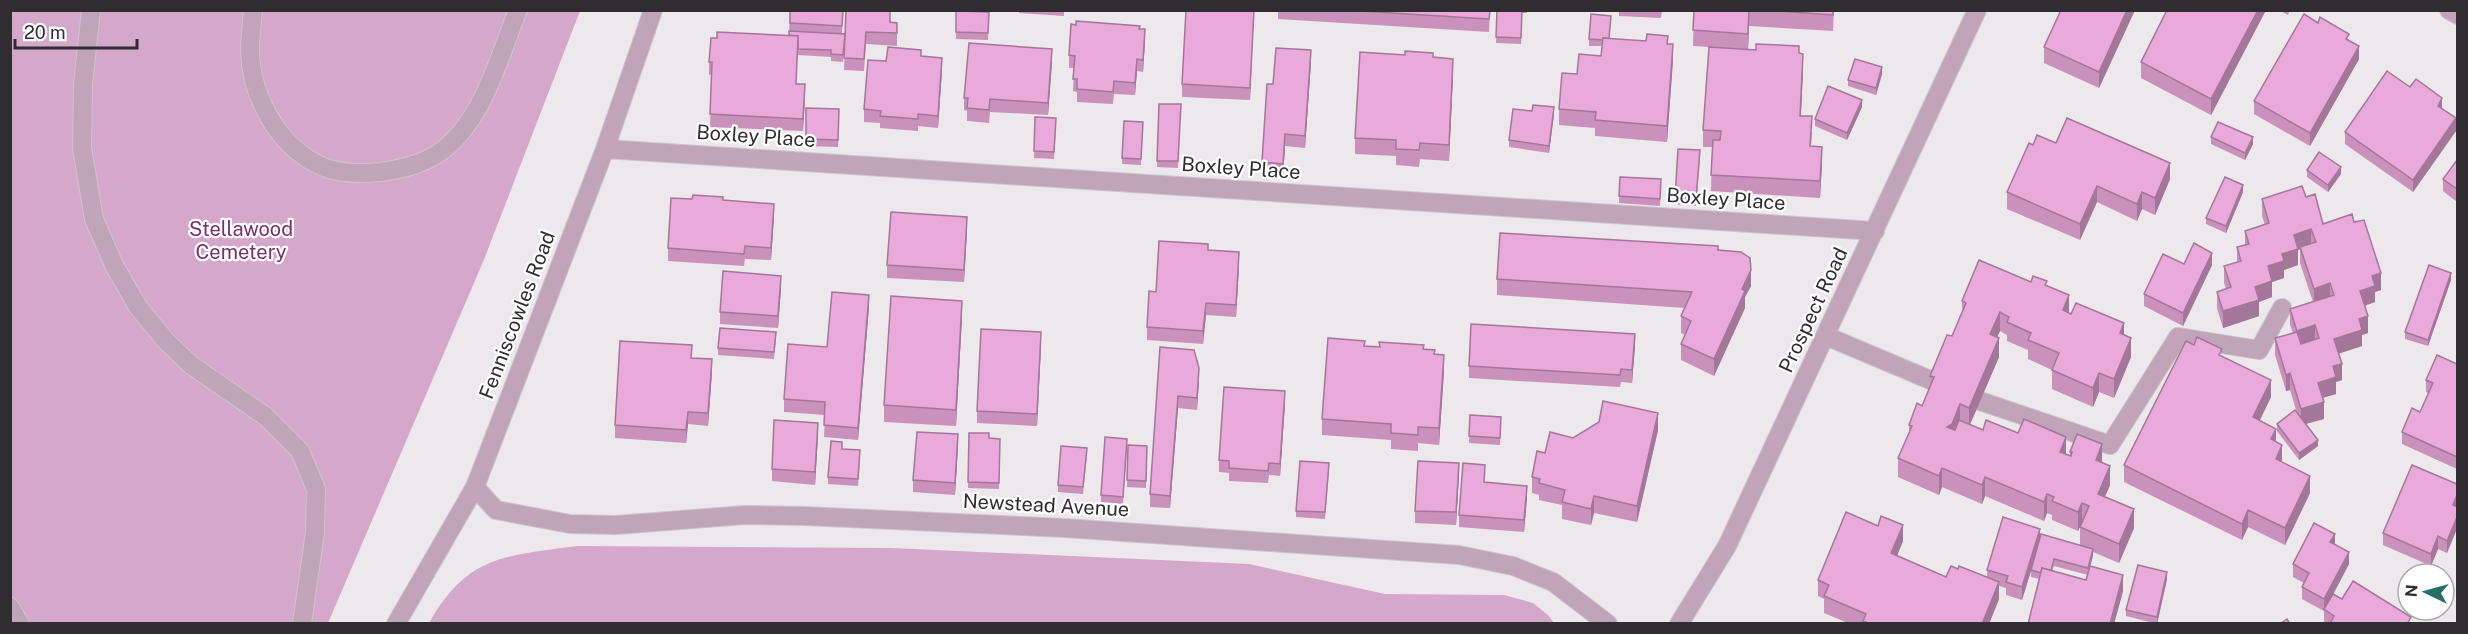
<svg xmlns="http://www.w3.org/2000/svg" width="2468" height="634" font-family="'Public Sans',sans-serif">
<rect width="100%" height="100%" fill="#ede8ec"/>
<g fill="#d5a7ca">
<polygon points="10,11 580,11 483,262 328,623 11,623"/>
<path d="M578 546 891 548 1249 564 1385 594 1504 595 1533 603 1548 615 1554 623H429C468 554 506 556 578 546Z"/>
</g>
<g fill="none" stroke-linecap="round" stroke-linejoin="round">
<g stroke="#cbc6ca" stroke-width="20">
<g id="minor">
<polyline points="91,10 83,84 82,148 94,219 114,265 138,307 166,341 191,365 265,416 300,451 316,489 315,532 302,624"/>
<path d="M253 10C252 24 250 38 250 51 251 95 277 144 317 164 335 174 360 174 380 172 402 169 425 164 443 150 484 118 499 57 518 10"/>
<polyline points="2449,10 2458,15"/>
<polyline points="605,149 1875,231"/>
<polyline points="1826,336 1935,382"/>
<polyline points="1980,401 2110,445 2178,337 2259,350 2282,308"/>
<polyline points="475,487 496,510 570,524 616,525 745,515 804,516 1065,528 1459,555 1513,566 1553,582 1608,624"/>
<polyline points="10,607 20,624"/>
<polyline points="396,624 475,487 605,149 653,10"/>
<polyline points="1679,624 1727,546 1977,10"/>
</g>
</g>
<use href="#minor" stroke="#c1a4ba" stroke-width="18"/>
</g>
<g fill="#c991bc" fill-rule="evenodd">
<polygon points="790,10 843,10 842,34 845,34 843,62 831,61 831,57 798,55 798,48 796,84 805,97 803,131 710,127 712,74 709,75 709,62 717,38 789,35"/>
<polygon points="846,10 890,22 897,23 897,46 866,44 864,71 844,70"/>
<polygon points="1019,10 1064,10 1064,16 1019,13"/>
<polygon points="1254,10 1250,100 1182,97 1182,84"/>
<polygon points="1278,10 1490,10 1489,32 1278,19"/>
<polygon points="1497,10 1527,10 1527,13 1522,13 1521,44 1496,43"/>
<polygon points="1619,10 1662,10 1661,18 1619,16"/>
<polygon points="1694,10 1834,10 1833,31 1749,26 1748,49 1799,53 1803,70 1801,116 1812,133 1811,146 1822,163 1820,198 1711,191 1712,147 1703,147 1703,130 1709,47 1693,46"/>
<polygon points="2135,10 2099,88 2044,63 2044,47"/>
<polygon points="2167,10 2266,10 2211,115 2141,78 2141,62"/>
<polygon points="2279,10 2290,10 2288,15"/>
<polygon points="956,11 989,12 988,40 956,39"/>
<polygon points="1611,23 1609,39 1668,44 1673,60 1667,142 1595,136 1595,128 1559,125 1559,109 1577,74 1601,56 1602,46 1589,46 1589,39"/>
<polygon points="2318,23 2349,40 2359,59 2310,146 2254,114 2254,101"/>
<polygon points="1140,29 1145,41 1143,72 1137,71 1135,95 1114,94 1113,104 1077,102 1077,92 1073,91 1074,68 1069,68 1069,55"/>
<polygon points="921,56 942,70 938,128 918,126 918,131 880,128 880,123 864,122 864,109 886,61"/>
<polygon points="1433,57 1453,75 1449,161 1420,159 1419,167 1396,165 1396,156 1355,154 1355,138"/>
<polygon points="1052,62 1048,115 990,112 989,123 967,121 967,111 964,110 964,98"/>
<polygon points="1311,62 1305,148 1285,146 1283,176 1262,174 1262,162 1273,84"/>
<polygon points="1882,74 1876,95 1848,86 1848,80"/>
<polygon points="1159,104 1181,104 1178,168 1157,167"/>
<polygon points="1862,107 1847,140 1815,126 1815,119"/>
<polygon points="806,108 839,109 838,147 806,146"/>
<polygon points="2442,109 2456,131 2413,192 2345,144 2345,132"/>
<polygon points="1554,114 1549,153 1509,147 1509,140"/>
<polygon points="1035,117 1056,125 1054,159 1034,158"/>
<polygon points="1124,121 1143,122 1141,165 1122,164"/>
<polygon points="2211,137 2253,144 2245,160 2211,144"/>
<polygon points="2056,143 2170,179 2155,215 2142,209 2137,221 2097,202 2080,240 2007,209 2007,192 2033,145"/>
<polygon points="1700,157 1696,206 1675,204 1675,197"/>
<polygon points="2457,160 2457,202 2443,191 2443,179"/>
<polygon points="2307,170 2341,174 2328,192 2307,177"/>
<polygon points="1620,177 1661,179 1660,206 1619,203"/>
<polygon points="2243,192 2226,233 2206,224 2206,218"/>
<polygon points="2306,197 2323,224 2354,222 2381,290 2375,292 2375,302 2365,306 2368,333 2362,335 2362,346 2338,354 2342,380 2336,382 2336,394 2323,398 2324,419 2306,424 2318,446 2299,460 2277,431 2277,424 2297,413 2290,390 2286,391 2275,355 2275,338 2293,333 2290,325 2290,309 2313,302 2300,263 2300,249 2298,250 2298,265 2284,270 2284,278 2272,282 2272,297 2259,302 2259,316 2223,328 2217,308 2217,292 2226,289 2224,283 2224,266 2237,262 2237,247 2245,245 2245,231 2265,225 2262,216 2262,199"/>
<polygon points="692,199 723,200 774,216 771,260 745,259 744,266 668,261 668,248"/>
<polygon points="967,229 964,282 887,278 887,265"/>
<polygon points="1208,250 1239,265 1236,317 1206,315 1203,344 1147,340 1147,327 1156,292"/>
<polygon points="1718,250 1751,286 1745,297 1745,308 1714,376 1681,360 1681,344 1685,335 1681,333 1681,316 1685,308 1497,295 1497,279"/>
<polygon points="2184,264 2212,265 2183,326 2144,306 2144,294"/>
<polygon points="2451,280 2428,346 2405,339 2405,332"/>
<path d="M2031 282 2047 286 2069 313 2124 335 2131 357 2114 398 2099 392 2093 407 2052 389V370L2028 359V350L2007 341V335L2000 331 1997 337 1999 357 1970 424 1983 430 2070 456V452L2102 463 2110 485 2105 496 2134 528 2119 563 2093 552 2090 566 2123 591 2114 624H2028L2040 579 2031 577V571L2022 600 2006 595V588L1999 586V599L1989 624H1850L1824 613V599L1818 596V580L1903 541 1897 556 1946 577 1958 569 1987 577V570L2040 537 2080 545V527L2082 522 2078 531 2052 520V515L2047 513 2044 521 1985 496 1982 504 1942 487 1939 495 1898 477V458L1909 434V425L1922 406 1930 387V376L1952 336 1962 312V301ZM2054 566 2088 575 2086 580 2052 571Z"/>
<polygon points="781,288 778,328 720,324 720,312"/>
<polygon points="869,307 858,440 824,437 825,415 784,412 784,399 827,347"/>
<polygon points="962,317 956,426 884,422 884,405"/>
<polygon points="776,339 774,359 718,355 718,348"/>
<polygon points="1041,345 1037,426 977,423 977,411"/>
<polygon points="2194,345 2222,356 2271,397 2260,420 2276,441 2282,462 2310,493 2285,545 2248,527 2242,540 2124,482 2124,465"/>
<polygon points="1365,346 1424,349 1435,354 1444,371 1439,445 1418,443 1418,451 1391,449 1391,440 1322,435 1322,419"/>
<polygon points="1635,346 1632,383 1621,382 1620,387 1469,378 1469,366"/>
<polygon points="1160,347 1199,380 1197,410 1178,408 1170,508 1150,507 1150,494"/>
<polygon points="692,358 712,372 708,426 688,424 686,443 615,438 615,425"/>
<polygon points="2457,364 2457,469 2402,444 2402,432 2420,412 2428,393 2426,392 2426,380"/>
<polygon points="1285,403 1280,476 1269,475 1268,483 1229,481 1229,473 1219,472 1219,460"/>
<polygon points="1470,415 1501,417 1500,445 1469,443"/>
<polygon points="1658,430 1637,522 1594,513 1591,525 1562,519 1562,505 1539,500 1539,495 1532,493 1532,477 1545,453 1573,438"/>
<polygon points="969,433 989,438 1000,439 999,489 968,488"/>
<polygon points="818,435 815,485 772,481 772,469"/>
<polygon points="1127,445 1123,504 1101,502 1101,495"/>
<polygon points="1128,445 1147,446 1146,488 1127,487"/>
<polygon points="958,446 955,495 913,492 913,480"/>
<polygon points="1087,455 1083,494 1058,492 1058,485"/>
<polygon points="860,457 858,486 828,484 828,477"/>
<polygon points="1329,470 1325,519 1296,517 1296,511"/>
<polygon points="1459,475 1456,525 1415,523 1415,511"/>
<polygon points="1485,482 1527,498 1524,532 1459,527 1459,515"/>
<polygon points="2457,484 2447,553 2438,549 2431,566 2383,545 2383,533"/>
<polygon points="2335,545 2349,564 2332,597 2342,599 2411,624 2327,624 2324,622 2324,611 2302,599 2302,587 2304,583 2293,577 2293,564"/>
<polygon points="2167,579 2157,624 2126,616 2126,610"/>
</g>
<g fill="#a47699">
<polygon points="1254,10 1250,100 1250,88"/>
<polygon points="1749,10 1749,26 1748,50 1748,34"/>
<polygon points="2127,10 2135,10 2099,88 2099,72"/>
<polygon points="2258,10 2266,10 2211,115 2211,99"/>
<polygon points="1145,29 1145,41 1143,72 1143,60"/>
<polygon points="1673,44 1673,60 1667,142 1667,126"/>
<polygon points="2359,46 2359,59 2310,146 2310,133"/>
<polygon points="1052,49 1052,62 1048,115 1048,103"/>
<polygon points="1311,50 1311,62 1305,148 1305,136"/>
<polygon points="1803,54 1803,70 1800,132 1800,116"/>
<polygon points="942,58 942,70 938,128 938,116"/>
<polygon points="1137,59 1137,71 1135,95 1135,83"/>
<polygon points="1453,59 1453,75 1449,161 1449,145"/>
<polygon points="1882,67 1882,74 1876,95 1876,88"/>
<polygon points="805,84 805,97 803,131 803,119"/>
<polygon points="2442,98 2442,111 2438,106"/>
<polygon points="1862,100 1862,107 1847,140 1847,133"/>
<polygon points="1554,107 1554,114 1549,153 1549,146"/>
<polygon points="2456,118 2456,131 2413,192 2413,180"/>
<polygon points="1285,134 1285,146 1283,176 1283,164"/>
<polygon points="2253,137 2253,144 2245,160 2245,153"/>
<polygon points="1822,147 1822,163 1820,198 1820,181"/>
<polygon points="2170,163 2170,179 2155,215 2155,198"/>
<polygon points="2341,167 2341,174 2328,192 2328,185"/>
<polygon points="2243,185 2243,192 2226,233 2226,226"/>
<polygon points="2097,186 2097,202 2080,240 2080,224"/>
<polygon points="2142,192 2142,209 2137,221 2137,204"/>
<polygon points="774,204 774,216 771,260 771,248"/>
<polygon points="967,217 967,229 964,282 964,270"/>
<polygon points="2311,229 2311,245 2298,250 2298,265 2284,270 2284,278 2272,282 2272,297 2259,302 2259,316 2223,328 2223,311 2255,287 2268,266 2282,254 2294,235"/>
<polygon points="1239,252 1239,265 1236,317 1236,305"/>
<polygon points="2212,253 2212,265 2183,326 2183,313"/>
<polygon points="1751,270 1751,286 1745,297 1745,308 1714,376 1714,359 1742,289"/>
<polygon points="2381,273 2381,290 2375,292 2375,302 2360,307 2360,291 2372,276"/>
<polygon points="2451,273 2451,280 2428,346 2428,340"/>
<polygon points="781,276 781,288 778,328 778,316"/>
<polygon points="2330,283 2330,300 2314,305 2314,289"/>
<polygon points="869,295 869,307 858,440 858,428"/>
<polygon points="2069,295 2069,314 2063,310"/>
<polygon points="962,301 962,317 956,426 956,410"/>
<polygon points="1206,303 1206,315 1203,344 1203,331"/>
<polygon points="2000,312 2000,331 1990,353 1990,334"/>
<polygon points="2368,316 2368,333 2362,335 2362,346 2334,355 2334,339 2359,319"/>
<polygon points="2124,323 2124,342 2120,333"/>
<polygon points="2315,325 2315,342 2297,348 2297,331"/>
<polygon points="1041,332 1041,345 1037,426 1037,414"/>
<polygon points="1635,334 1635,346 1632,383 1632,370"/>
<polygon points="1999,338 1999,357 1969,427 1969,408"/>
<polygon points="2131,338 2131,357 2114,398 2114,379"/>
<polygon points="1444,355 1444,371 1439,445 1439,428"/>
<polygon points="712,359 712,372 708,426 708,413"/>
<polygon points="2342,364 2342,380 2336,382 2336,394 2318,399 2318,383 2333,366"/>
<polygon points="1199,368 1199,380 1197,410 1197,398"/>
<polygon points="2099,373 2099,392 2093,407 2093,388"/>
<polygon points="2290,373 2290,390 2286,391 2286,375"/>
<polygon points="2271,380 2271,397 2253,434 2253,417"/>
<polygon points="1285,391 1285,403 1280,476 1280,464"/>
<polygon points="1178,396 1178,408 1170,508 1170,496"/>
<polygon points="2324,402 2324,419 2301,425 2301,409"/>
<polygon points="1960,404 1960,423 1952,443 1947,427"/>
<polygon points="688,412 688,424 686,443 686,430"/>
<polygon points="1658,413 1658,430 1637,522 1637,506"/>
<polygon points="818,423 818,435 815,485 815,472"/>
<polygon points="2276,429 2276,445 2271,439"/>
<polygon points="958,434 958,446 955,495 955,483"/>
<polygon points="2066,437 2066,456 2060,452"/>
<polygon points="2318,440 2318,446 2299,460 2299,453"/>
<polygon points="2102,444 2102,463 2096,460"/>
<polygon points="2282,445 2282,461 2276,475 2276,459"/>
<polygon points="1459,463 1459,475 1456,525 1456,512"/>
<polygon points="2110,466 2110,485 2098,513 2098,494"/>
<polygon points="1942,468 1942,487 1939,495 1939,476"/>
<polygon points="2310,476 2310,493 2285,545 2285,528"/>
<polygon points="1985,477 1985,496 1982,504 1982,485"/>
<polygon points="1527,486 1527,498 1524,532 1524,520"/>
<polygon points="2047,494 2047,513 2044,521 2044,502"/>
<polygon points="2457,495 2457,507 2453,505"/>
<polygon points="1594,496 1594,513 1591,525 1591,509"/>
<polygon points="2082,503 2082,522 2078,531 2078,512"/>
<polygon points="2134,509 2134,528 2119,563 2119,544"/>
<polygon points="2248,510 2248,527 2242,540 2242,524"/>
<polygon points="2457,517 2457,529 2447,553 2447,541"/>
<polygon points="1903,525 1903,541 1891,570 1891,553"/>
<polygon points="2040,529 2040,541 2022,600 2022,587"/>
<polygon points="2335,534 2335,546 2330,542"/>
<polygon points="2438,536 2438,549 2431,566 2431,554"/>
<polygon points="2093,549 2093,556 2088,575 2088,568"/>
<polygon points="2349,552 2349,564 2324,611 2324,599"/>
<polygon points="2167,572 2167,579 2157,624 2157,617"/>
<polygon points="2123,575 2123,591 2114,624 2110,624"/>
<polygon points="1999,582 1999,599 1989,624 1982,624"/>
</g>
<g fill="#eaa9db" stroke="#a47699" stroke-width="1.5">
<polygon points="790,10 843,10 842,26 790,23"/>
<polygon points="846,10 890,10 890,22 897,23 897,33 866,32 864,59 844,58"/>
<polygon points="1186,10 1254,10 1250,88 1182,84"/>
<polygon points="1344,10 1490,10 1489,19"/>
<polygon points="1497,10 1522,11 1521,38 1496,37"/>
<polygon points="1694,10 1749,10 1748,34 1693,30"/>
<polygon points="1763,10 1833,10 1833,15"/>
<polygon points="2061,10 2127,10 2099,72 2044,47"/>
<polygon points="2167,10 2258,10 2211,99 2141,62"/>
<polygon points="956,11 989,12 988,33 956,32"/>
<polygon points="1591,14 1611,16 1609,38 1603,38 1603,40 1589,39"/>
<polygon points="2304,14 2318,23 2320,17 2349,34 2346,39 2359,46 2310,133 2254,101"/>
<polygon points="1076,21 1140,26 1139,29 1145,29 1143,60 1137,59 1135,83 1114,81 1113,92 1077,89 1077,79 1073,79 1075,56 1069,55 1071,24 1076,25"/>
<polygon points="789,31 845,34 843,55 831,54 831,50 798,49 798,36 789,35"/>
<polygon points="717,32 798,36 796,84 805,84 803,119 710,114 712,62 709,62 711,38 717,38"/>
<polygon points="1647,34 1668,36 1667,44 1673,44 1667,126 1595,120 1596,112 1559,109 1562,73 1577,74 1579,54 1601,56 1603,38 1646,41"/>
<polygon points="969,43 1052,49 1048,103 990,99 989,110 967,108 968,98 964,98"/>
<polygon points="1756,44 1799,46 1799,53 1803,54 1800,116 1812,116 1810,146 1822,147 1820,181 1711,175 1713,140 1720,140 1721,131 1703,130 1709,47 1756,50"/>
<polygon points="888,47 921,50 921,56 942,58 938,116 918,114 918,119 880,116 881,111 864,109 868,60 886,61"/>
<polygon points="1276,48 1311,50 1305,136 1285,134 1283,164 1262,162 1267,84 1273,84"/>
<polygon points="1405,51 1433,53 1433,57 1453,59 1449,145 1420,143 1419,150 1396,149 1396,140 1355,138 1360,52 1405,55"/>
<polygon points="1855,59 1882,67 1876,88 1848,80"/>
<polygon points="2387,71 2410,87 2416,79 2442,98 2438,106 2456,118 2413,180 2345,132"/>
<polygon points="1828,86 1862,100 1847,133 1815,119"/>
<polygon points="1159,104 1181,104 1178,161 1157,161"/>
<polygon points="1533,105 1554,107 1549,146 1509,140 1513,109 1532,111"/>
<polygon points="806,108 839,109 838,140 806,139"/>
<polygon points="1035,117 1056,118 1054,152 1034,151"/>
<polygon points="2067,118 2170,163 2155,198 2142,192 2137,204 2097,186 2080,224 2007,192 2029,143 2033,145 2037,135 2056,143"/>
<polygon points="1124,121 1143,122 1141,159 1122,158"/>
<polygon points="2218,122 2253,137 2245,153 2211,137"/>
<polygon points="1678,149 1700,150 1696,199 1675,197"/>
<polygon points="2319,152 2341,167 2328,185 2307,170"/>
<polygon points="2457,160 2457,189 2443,179"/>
<polygon points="1620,177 1661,179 1660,199 1619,196"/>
<polygon points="2225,177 2243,185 2226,226 2206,218"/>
<polygon points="2302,186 2306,197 2315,194 2323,224 2352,214 2354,222 2364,220 2381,273 2372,276 2375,286 2360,291 2368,316 2359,319 2362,330 2334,339 2342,364 2333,366 2336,377 2318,383 2324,402 2301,409 2290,373 2286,375 2275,338 2297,332 2301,344 2319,338 2315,325 2297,331 2290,309 2334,295 2330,283 2314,289 2300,247 2316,242 2311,229 2294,235 2298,249 2282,254 2284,261 2268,266 2272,281 2255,287 2259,300 2223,311 2217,292 2231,287 2224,266 2241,261 2237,247 2249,244 2245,231 2269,223 2262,199"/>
<polygon points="693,195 723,197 723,200 774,204 771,248 745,246 744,254 668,248 671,198 692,199"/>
<polygon points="891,212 967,217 964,270 887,265"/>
<polygon points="1500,233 1718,246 1718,250 1741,252 1750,258 1751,270 1742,289 1745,291 1714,359 1681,344 1691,321 1681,316 1692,292 1497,279"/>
<polygon points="1159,241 1208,244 1208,250 1239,252 1236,305 1206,303 1203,331 1147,327 1149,291 1156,292"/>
<polygon points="2194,243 2212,253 2183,313 2144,294 2163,254 2184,264"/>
<polygon points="1979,260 2031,282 2033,276 2047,281 2045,285 2069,295 2063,310 2071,314 2076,303 2124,323 2120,333 2131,338 2114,379 2099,373 2093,388 2052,370 2059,353 2028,340 2031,333 2007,322 2009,317 2000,312 1990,334 1999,338 1969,408 1960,404 1952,424 1947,427 1955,430 1959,420 1983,430 1986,420 2018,433 2024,419 2066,437 2060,452 2071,456 2072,452 2070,452 2077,434 2102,444 2096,460 2110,466 2098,494 2134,509 2119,544 2080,527 2089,506 2082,503 2078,512 2052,501 2054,497 2047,494 2044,502 1985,477 1982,485 1942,468 1939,476 1898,458 1912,426 1909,425 1917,403 1922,406 1934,377 1930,376 1947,335 1952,336 1966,303 1962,301"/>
<polygon points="2429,265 2451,273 2428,340 2405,332"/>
<polygon points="723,271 781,276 778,316 720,312"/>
<polygon points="832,292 869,295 858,428 824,425 825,402 784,399 788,344 827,347"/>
<polygon points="891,296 962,301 956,410 884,405"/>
<polygon points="1471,324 1635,334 1632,370 1621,369 1620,375 1469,366"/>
<polygon points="720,328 776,332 774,352 718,348"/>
<polygon points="981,329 1041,332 1037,414 977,411"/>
<polygon points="2197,337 2222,349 2219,355 2271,380 2253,417 2276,429 2271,439 2282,445 2276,459 2310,476 2285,528 2248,510 2242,524 2124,465 2186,341 2194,345"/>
<polygon points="1328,338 1365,341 1364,346 1380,347 1379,342 1424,345 1423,349 1435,350 1434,354 1444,355 1439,428 1418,427 1418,435 1391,433 1391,424 1322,419"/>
<polygon points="620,341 692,345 691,358 712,359 708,413 688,412 686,430 615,425"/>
<polygon points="1160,347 1194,350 1199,368 1197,398 1178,396 1170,496 1150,494"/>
<polygon points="2437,355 2457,364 2457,457 2402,432 2412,408 2420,412 2433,383 2426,380"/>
<polygon points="1224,387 1285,391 1280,464 1269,463 1268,471 1229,468 1229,461 1219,460"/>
<polygon points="1603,401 1658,413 1637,506 1594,496 1591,509 1562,502 1565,490 1539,483 1540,479 1532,477 1537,451 1545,453 1550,432 1573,438 1599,422"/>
<polygon points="2295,410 2318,440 2299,453 2277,424"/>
<polygon points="1470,415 1501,417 1500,438 1469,436"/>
<polygon points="774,420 818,423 815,472 772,469"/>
<polygon points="917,432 958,434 955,483 913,480"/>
<polygon points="969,433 989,433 989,438 1000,439 999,483 968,482"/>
<polygon points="1105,437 1127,439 1123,497 1101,495"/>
<polygon points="831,441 842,442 842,449 860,450 858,479 828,477"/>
<polygon points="1128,445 1147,446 1146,481 1127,480"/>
<polygon points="1061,446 1087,448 1083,487 1058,485"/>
<polygon points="1300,461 1329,463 1325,512 1296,511"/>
<polygon points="1418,461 1459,463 1456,512 1415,511"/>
<polygon points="1463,463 1485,465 1484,482 1527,486 1524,520 1459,515"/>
<polygon points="2412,465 2457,484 2457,495 2453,505 2457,507 2457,517 2447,541 2438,536 2431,554 2383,533"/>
<polygon points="1846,512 1878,526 1881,516 1903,525 1891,553 1946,577 1951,566 1958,569 1959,566 1999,582 1982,624 1871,624 1863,621 1866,614 1824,596 1829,585 1818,580"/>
<polygon points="2003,517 2040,529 2022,587 2006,582 2008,576 1987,570"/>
<polygon points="2314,523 2335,534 2330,542 2349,552 2324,599 2302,587 2309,573 2293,564"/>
<polygon points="2041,534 2093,549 2088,568 2054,559 2051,571 2042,568 2041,573 2031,570"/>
<polygon points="2138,565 2167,572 2157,617 2126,610"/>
<polygon points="2090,566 2123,575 2110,624 2028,624 2042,568 2086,580"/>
<polygon points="2353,581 2411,617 2407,624 2330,624 2334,616 2324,609 2333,594 2342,599"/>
<polygon points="2287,619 2290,624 2280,624"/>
</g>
<g text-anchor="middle" stroke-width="4.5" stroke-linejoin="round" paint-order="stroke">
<g font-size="20" fill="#2f2d2f" stroke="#fff">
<text transform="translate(756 136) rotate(4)" y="7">Boxley Place</text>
<text transform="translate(1241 168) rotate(4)" y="7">Boxley Place</text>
<text transform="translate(1726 199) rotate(4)" y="7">Boxley Place</text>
<text transform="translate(1813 310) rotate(-65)" y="7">Prospect Road</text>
<text transform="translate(517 315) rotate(-69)" y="7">Fenniscowles Road</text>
<text transform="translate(1046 505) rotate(3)" y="7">Newstead Avenue</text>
</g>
<g font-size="20" fill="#792f6c" stroke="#fff">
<text x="241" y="236">Stellawood<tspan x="241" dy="23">Cemetery</tspan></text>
</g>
</g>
<rect width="2468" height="634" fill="none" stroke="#2f2d2f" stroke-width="24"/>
<g transform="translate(2426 592) rotate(275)"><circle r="28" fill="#ffffff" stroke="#acabac" stroke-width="1.5"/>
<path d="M0-4.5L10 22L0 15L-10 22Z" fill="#266e66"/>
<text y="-9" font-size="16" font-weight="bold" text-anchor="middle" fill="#2f2d2f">N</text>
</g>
<path d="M15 39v9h122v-9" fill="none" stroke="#2f2d2f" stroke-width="3"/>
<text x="24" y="39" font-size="18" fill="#2f2d2f" stroke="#ffffff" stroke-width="4.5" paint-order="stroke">20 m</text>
</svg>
